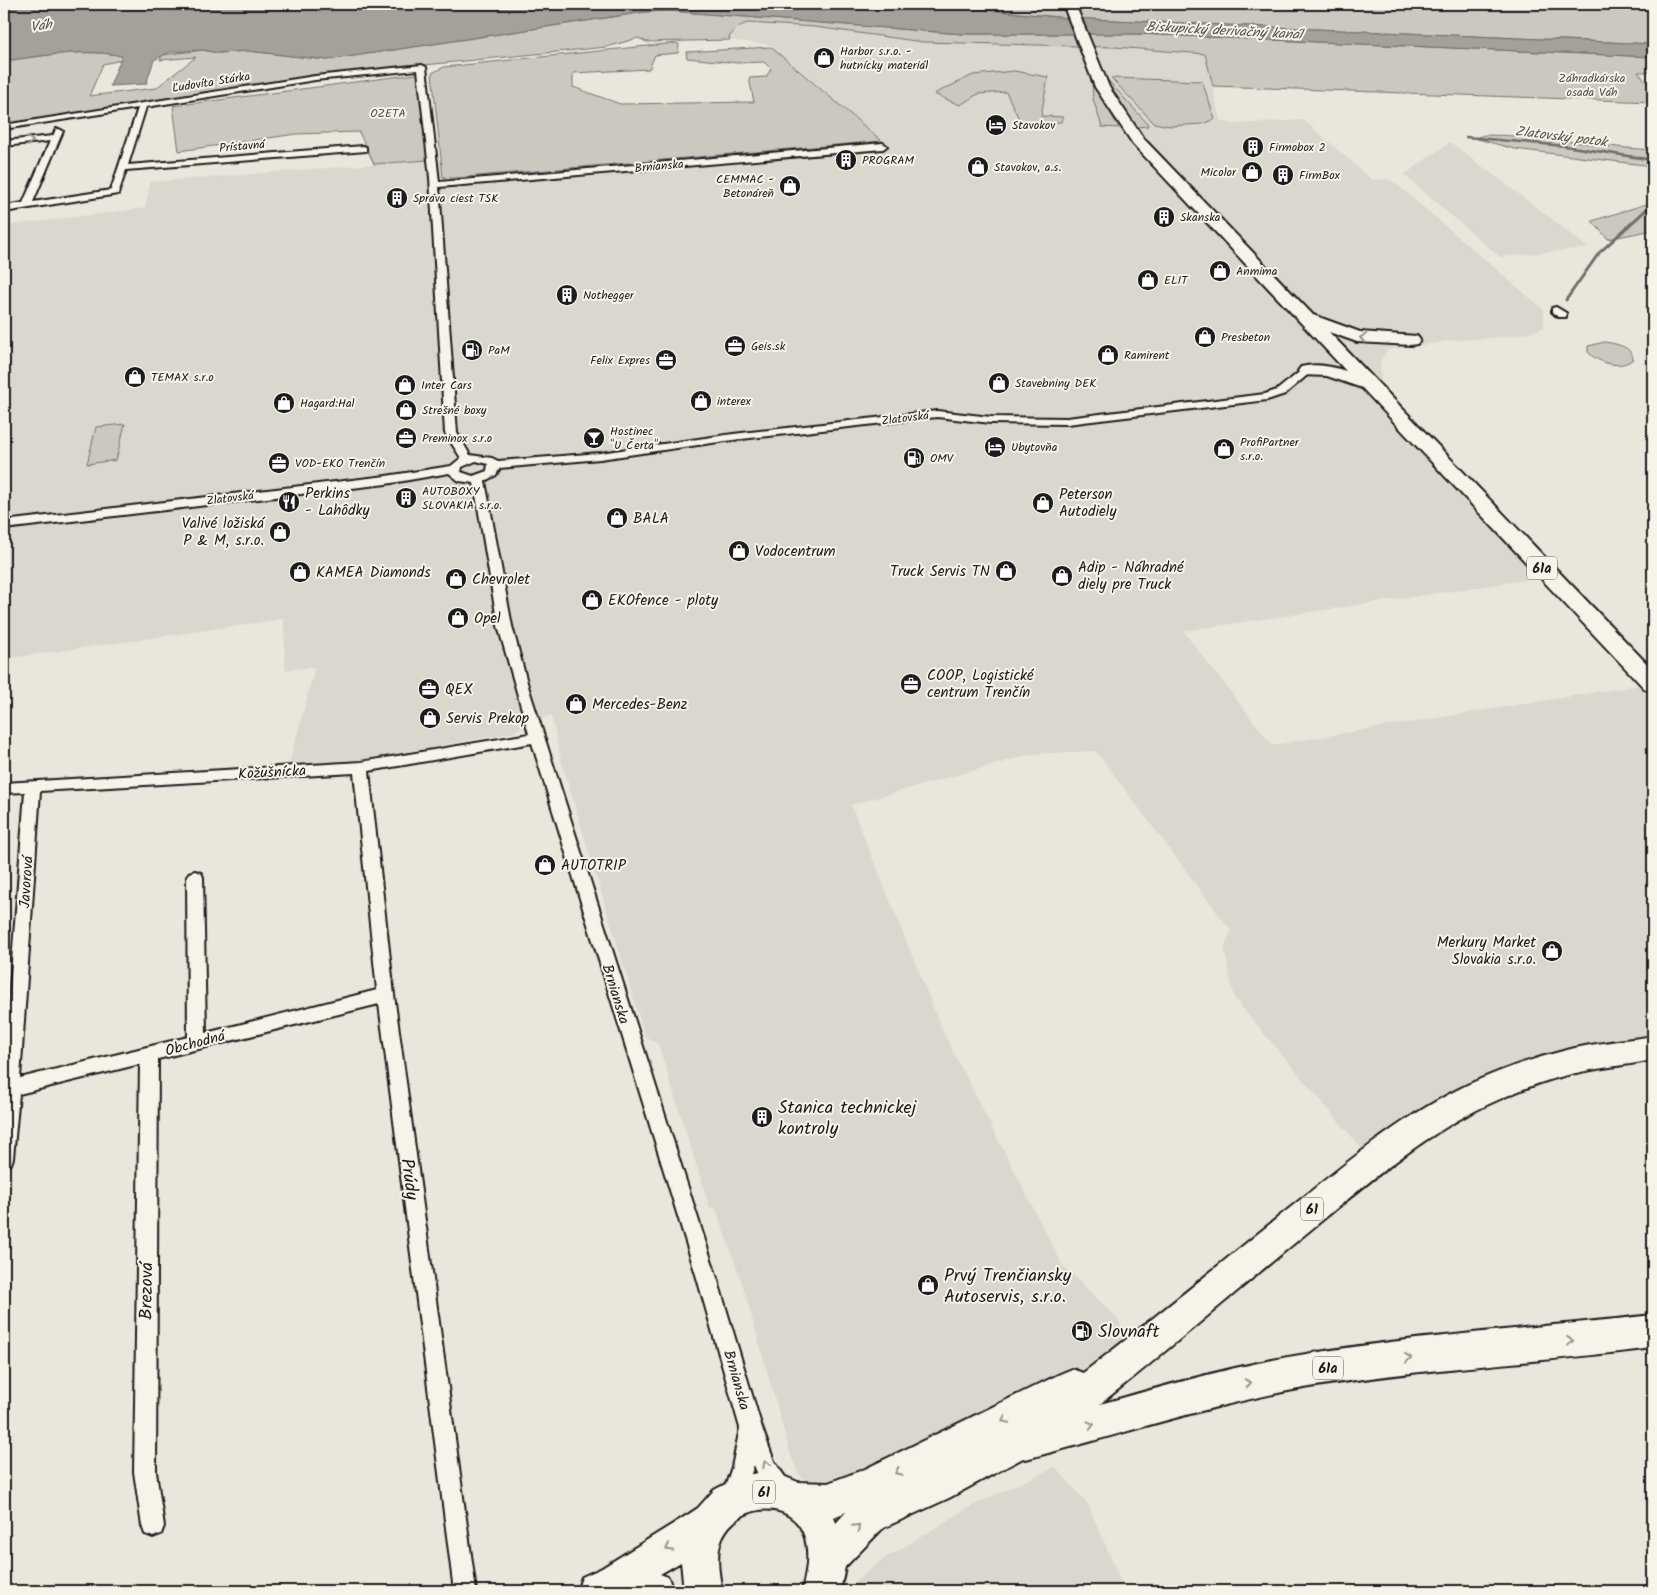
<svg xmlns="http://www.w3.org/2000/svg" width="1657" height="1595" font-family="Kalam,sans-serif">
<rect width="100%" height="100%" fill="#eae6dc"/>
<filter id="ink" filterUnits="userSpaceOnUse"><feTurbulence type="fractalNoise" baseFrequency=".02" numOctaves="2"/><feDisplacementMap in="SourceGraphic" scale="10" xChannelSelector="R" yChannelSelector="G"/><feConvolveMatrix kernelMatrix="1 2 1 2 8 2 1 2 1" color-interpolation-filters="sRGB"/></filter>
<g filter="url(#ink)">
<g fill="#dad7ce">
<polygon points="751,17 875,28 891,38 923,42 1114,47 1205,54 1220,120 1233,124 1304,120 1372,180 1386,179 1395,183 1544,310 1544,328 1513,336 1449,341 1388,350 1380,361 1381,385 1360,389 1538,578 1183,631 1272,745 1640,685 1653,698 1653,1036 1533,1057 1463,1084 1362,1149 1234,998 1224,948 1231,931 1096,751 1032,754 851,805 944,1034 1063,1266 1118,1319 1126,1339 1090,1369 829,1484 806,1481 799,1475 790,1453 744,1289 715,1207 710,1208 658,1044 645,1036 562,764 551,715 522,726 515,732 357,761 289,765 315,667 285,670 284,619 4,659 4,226 145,208 150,182 441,159 443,176 454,178 881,141 771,45 730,40 729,37"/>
<polygon points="1450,142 1553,220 1588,248 1500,257 1404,175"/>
<polygon points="1055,1467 1088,1504 1125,1591 845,1591 876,1564 968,1508"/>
</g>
<g fill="#ccc8c0" stroke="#74726e">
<polygon points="930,4 1653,4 1653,44 1067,18"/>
<path d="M669 11 962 34H1139L1653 57V72H1638L1653 89V102L1213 86 1205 54 1114 47 923 42 815 27 747 23 738 27 729 37 730 40 647 42 638 38 607 47 302 77 4 129V61C42 56 85 48 123 56L121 60 103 64 89 96 156 88 196 57 160 60 162 55 203 50 218 53 248 51 327 60 645 12Z"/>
<polygon points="676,43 679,44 678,53 655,55 649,69 573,73 573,87 620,104 754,102 749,78 766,77 771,69 764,62 738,63 687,58 686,52 771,47 882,141 454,178 443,177 432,73 444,67"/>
<polygon points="1014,71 1048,77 1041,116 1063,117 1061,122 1032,124 1020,121 1006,92 978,94 960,105 934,94 973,75"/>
<polygon points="416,74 418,75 428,160 374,164 359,132 296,134 179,151 173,106"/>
<polygon points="1105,77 1147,123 1148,126 1137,127 1122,109"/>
<polygon points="1111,78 1202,81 1215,119 1202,124 1170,126 1154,123"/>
<polygon points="1092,81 1119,128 1102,127 1093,99"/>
<path d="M1485 135C1542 135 1597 147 1653 150V171L1644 165 1515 149 1474 138Z"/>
<polygon points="1653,202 1653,230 1608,239 1592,221"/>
<path d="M1605 342C1616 344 1632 346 1633 359 1621 370 1598 363 1588 352V346Z"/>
<polygon points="125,424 116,460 87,464 96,427"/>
</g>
<path fill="#a3a19a" stroke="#6d6c68" d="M4 4H930L1067 18 1653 44V57L1139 34H962L669 11 645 12 327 60 248 51 218 53 203 50 170 52 154 60 146 84 110 86 122 56C85 48 42 56 4 61Z"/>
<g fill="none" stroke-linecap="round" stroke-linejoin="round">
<polyline stroke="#6d6c68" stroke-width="2.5" points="1466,137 1565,146 1653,160"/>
<polyline stroke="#6d6c68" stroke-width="3" points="1566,300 1599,253 1648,208 1653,207"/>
<g stroke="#1c1c1c" stroke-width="4">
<g id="street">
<path d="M422 65 426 67 439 182 883 143 887 146 883 149 439 187 457 433 470 455 492 458 498 461 600 453 733 434 937 411 991 417 1067 418 1265 394 1277 390 1303 369H1311L1312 371 1285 394 1267 400 1067 424 991 423 937 417 733 440 600 459 500 468 496 475 485 481 512 626 528 686 717 1278 762 1428 774 1461 794 1490 791 1498 783 1501C769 1495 759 1479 754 1465L741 1504 733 1507 725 1504 722 1496 732 1467 740 1428 697 1278 532 743 369 771 394 995 476 1591H454L379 1004 158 1059 156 1472 164 1526 161 1534 153 1537 145 1534 142 1526 134 1472 140 1064 19 1094 13 1158 11 1164 4 1166V1066L25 792 4 793V783L361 762 529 734 498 626 474 483 459 481 449 473 386 484 4 529V521L386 476 451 466 461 458 445 433 430 178 418 70 315 80 146 107 128 165 363 146 366 147V151L126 170 118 194 4 212V206L23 203 50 141 4 146V141L53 136 56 129H59L63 131 33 202 111 190 138 108 4 129V125L315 76ZM476 461 488 464 487 471 473 476 461 472 462 467ZM354 773 377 990 206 1033 203 877 201 873 195 871 189 873 187 877 188 1037 20 1078 40 791Z"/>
<polygon points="1556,307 1566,313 1566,317 1558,317 1552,312 1552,308"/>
</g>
</g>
<g stroke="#1c1c1c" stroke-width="4">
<g id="primary">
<path d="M1063 4H1075L1109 87 1143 138 1313 315 1360 332 1417 336 1420 340 1417 344 1411 345 1357 342 1329 332 1653 670V692L1645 689 1362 388 1327 376 1301 375 1298 371 1301 367C1316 363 1331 366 1346 371L1133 144 1095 87Z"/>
<path d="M1653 1036V1060C1624 1066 1593 1068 1564 1076 1538 1082 1513 1093 1489 1104 1429 1132 1376 1176 1325 1218 1249 1280 1176 1344 1100 1404 1168 1385 1236 1365 1306 1354 1421 1335 1537 1328 1653 1315V1348C1537 1363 1420 1368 1304 1388 1210 1405 1119 1435 1026 1459L1023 1458 949 1498 883 1528 845 1567 840 1591H802C806 1573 810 1557 805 1538 794 1498 738 1502 722 1538 715 1555 719 1574 722 1591H684L681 1562 660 1574 668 1577 673 1591H577L582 1577 602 1568 689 1514 698 1508 714 1490 741 1476 758 1473 778 1474 798 1482 828 1483 865 1469 1060 1374 1072 1369 1083 1373C1158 1316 1230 1255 1305 1196 1356 1155 1408 1113 1467 1085 1498 1071 1531 1059 1563 1051 1592 1043 1623 1041 1653 1036ZM846 1512 836 1523 834 1517Z"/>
</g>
</g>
<use href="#street" fill="#f7f3e8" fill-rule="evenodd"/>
<use href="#primary" fill="#f7f3e8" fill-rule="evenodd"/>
</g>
<defs><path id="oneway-chevron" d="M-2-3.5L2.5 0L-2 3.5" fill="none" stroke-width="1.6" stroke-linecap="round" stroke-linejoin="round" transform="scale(1.25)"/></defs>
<g stroke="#94928c">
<use href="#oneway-chevron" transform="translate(30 141) rotate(-4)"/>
<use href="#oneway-chevron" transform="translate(1363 338) rotate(-170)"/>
<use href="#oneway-chevron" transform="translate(1570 1341) rotate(-6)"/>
<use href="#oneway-chevron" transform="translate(1408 1358) rotate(-6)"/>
<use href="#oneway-chevron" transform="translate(1248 1383) rotate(-12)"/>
<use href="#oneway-chevron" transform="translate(1005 1420) rotate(154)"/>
<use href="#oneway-chevron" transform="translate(1091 1425) rotate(-15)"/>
<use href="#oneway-chevron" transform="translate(766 1464) rotate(-116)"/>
<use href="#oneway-chevron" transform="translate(898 1472) rotate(154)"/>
<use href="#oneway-chevron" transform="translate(857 1527) rotate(-45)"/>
<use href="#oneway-chevron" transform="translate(669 1548) rotate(152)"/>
</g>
</g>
<defs>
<g id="shop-disc" transform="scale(1.125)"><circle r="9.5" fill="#1c1c1c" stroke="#f7f3e8"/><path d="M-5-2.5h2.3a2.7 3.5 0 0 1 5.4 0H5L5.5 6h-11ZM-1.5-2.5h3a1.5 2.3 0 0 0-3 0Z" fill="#fff"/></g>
<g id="hotel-disc" transform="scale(1.125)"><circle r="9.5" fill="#1c1c1c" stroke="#f7f3e8"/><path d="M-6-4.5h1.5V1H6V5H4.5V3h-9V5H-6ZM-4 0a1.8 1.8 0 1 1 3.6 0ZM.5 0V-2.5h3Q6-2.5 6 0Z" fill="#fff"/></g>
<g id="building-disc" transform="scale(1.125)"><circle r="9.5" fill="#1c1c1c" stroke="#f7f3e8"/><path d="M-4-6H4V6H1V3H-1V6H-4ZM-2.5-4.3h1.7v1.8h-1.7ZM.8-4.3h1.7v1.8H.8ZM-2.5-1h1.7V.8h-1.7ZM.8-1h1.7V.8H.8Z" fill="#fff"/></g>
<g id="office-disc" transform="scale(1.125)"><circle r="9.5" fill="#1c1c1c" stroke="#f7f3e8"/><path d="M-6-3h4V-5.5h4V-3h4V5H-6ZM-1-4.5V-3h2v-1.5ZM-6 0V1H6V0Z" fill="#fff"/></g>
<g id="fuel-disc" transform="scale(1.125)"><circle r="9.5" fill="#1c1c1c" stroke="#f7f3e8"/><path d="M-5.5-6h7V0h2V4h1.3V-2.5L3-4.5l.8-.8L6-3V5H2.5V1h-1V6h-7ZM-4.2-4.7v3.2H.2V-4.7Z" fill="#fff"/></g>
<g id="bar-disc" transform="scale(1.125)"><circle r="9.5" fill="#1c1c1c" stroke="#f7f3e8"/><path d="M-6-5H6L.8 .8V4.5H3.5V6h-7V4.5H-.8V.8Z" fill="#fff"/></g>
<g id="restaurant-disc" transform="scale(1.125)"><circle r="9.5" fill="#1c1c1c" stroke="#f7f3e8"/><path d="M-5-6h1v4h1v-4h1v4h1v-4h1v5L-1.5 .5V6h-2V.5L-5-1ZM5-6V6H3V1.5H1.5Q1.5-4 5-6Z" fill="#fff"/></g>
</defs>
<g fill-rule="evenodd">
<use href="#shop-disc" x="824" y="58"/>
<use href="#hotel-disc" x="996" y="125"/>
<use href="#building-disc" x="1253" y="147"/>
<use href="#building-disc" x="846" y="160"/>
<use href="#shop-disc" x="978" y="167"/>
<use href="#shop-disc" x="1252" y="172"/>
<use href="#building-disc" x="1283" y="175"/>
<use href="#shop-disc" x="790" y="186"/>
<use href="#building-disc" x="397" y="198"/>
<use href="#building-disc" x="1164" y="217"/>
<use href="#shop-disc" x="1220" y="271"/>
<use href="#shop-disc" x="1148" y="280"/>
<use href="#building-disc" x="567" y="295"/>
<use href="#shop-disc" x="1205" y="337"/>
<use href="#office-disc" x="735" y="346"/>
<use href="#fuel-disc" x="472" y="350"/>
<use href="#shop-disc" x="1108" y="355"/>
<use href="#office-disc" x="666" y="360"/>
<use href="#shop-disc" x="135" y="377"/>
<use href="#shop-disc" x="999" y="383"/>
<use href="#shop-disc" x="405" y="385"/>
<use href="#shop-disc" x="701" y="401"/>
<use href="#shop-disc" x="284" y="403"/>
<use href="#shop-disc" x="406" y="410"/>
<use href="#office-disc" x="406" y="438"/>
<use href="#bar-disc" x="594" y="438"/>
<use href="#hotel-disc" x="995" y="447"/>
<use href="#shop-disc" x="1224" y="449"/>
<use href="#fuel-disc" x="914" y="458"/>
<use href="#office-disc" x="279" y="463"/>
<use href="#building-disc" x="406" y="498"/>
<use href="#restaurant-disc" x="289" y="502"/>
<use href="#shop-disc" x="1043" y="503"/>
<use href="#shop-disc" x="617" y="518"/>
<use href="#shop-disc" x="280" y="532"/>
<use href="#shop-disc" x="739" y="551"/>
<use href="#shop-disc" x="1006" y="571"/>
<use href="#shop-disc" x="300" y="572"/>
<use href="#shop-disc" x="1062" y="576"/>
<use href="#shop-disc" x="456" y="579"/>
<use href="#shop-disc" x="592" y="600"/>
<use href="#shop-disc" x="458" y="618"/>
<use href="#office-disc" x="911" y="684"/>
<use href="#office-disc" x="429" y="689"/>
<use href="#shop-disc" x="576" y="704"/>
<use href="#shop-disc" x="430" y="718"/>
<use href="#shop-disc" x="545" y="865"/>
<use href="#shop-disc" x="1552" y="951"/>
<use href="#building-disc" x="762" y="1117"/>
<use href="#shop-disc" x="928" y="1285"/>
<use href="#fuel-disc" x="1082" y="1331"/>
</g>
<g text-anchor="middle" stroke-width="4" stroke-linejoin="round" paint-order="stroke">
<g font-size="12" fill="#1c1c1c" stroke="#f7f3e8" text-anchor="start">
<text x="840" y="55">Harbor s.r.o. -<tspan x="840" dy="14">hutnícky materiál</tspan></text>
<text x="1012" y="129">Stavokov</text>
<text x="1269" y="151">Firmobox 2</text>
<text x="862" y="164">PROGRAM</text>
<text x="994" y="171">Stavokov, a.s.</text>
<text x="1236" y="176" text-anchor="end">Micolor</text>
<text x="1299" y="179">FirmBox</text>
<text x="774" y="183" text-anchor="end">CEMMAC -<tspan x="774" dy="14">Betonáreň</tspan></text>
<text x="413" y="202">Správa ciest TSK</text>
<text x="1180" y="221">Skanska</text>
<text x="1236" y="275">Anmima</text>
<text x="1164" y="284">ELIT</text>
<text x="583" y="299">Nothegger</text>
<text x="1221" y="341">Presbeton</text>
<text x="751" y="350">Geis.sk</text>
<text x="488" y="354">PaM</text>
<text x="1124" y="359">Ramirent</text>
<text x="650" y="364" text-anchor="end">Felix Expres</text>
<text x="151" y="381">TEMAX s.r.o</text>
<text x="1015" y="387">Stavebniny DEK</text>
<text x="421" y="389">Inter Cars</text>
<text x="717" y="405">interex</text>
<text x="300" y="407">Hagard:Hal</text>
<text x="422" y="414">Strešné boxy</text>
<text x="610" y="435">Hostinec<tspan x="610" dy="14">"U Čerta"</tspan></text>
<text x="422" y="442">Preminox s.r.o</text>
<text x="1240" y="446">ProfiPartner<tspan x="1240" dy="14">s.r.o.</tspan></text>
<text x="1011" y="451">Ubytovňa</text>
<text x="930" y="462">OMV</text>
<text x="295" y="467">VOD-EKO Trenčín</text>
<text x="422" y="495">AUTOBOXY<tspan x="422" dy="14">SLOVAKIA s.r.o.</tspan></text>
</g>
<g font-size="12" fill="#51504d" stroke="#f7f3e8">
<text x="1592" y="82">Záhradkárska<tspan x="1592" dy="14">osada Váh</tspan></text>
<text x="388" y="117">OZETA</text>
</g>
<g font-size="12" fill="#1c1c1c" stroke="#f7f3e8">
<text transform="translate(211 82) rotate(-9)" y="4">Ľudovíta Stárka</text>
<text transform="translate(242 146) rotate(-5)" y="4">Prístavná</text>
<text transform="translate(659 166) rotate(-5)" y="4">Brnianska</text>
<text transform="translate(905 418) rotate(-7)" y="4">Zlatovská</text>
<text transform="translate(230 498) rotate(-7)" y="4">Zlatovská</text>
</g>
<g font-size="14" font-style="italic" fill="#52514e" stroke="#f7f3e8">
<text transform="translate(41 25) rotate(-8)" y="5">Váh</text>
<text transform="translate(1224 30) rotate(3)" y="5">Biskupický derivačný kanál</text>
<text transform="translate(1561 136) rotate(7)" y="5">Zlatovský potok</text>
</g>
<g fill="#f7f3e8" stroke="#5e5c59" stroke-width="1">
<rect x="1527" y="556.5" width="30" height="23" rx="4"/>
<rect x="1301" y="1197.5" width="22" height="23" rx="4"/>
<rect x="1313" y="1356.5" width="30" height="23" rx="4"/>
<rect x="753" y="1480.5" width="22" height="23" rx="4"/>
</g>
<g font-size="14" font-weight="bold" fill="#1c1c1c">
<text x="1542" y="573">61a</text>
<text x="1312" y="1214">61</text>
<text x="1328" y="1373">61a</text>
<text x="764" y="1497">61</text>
</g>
<g font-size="15" fill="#1c1c1c" stroke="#f7f3e8" text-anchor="start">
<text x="305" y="498">Perkins<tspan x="305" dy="17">- Lahôdky</tspan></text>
<text x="1059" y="499">Peterson<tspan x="1059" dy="17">Autodiely</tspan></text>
<text x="633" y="523">BALA</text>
<text x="264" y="528" text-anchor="end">Valivé ložiská<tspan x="264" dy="17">P &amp; M, s.r.o.</tspan></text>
<text x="755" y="556">Vodocentrum</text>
<text x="1078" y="572">Adip - Náhradné<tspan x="1078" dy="17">diely pre Truck</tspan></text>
<text x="990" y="576" text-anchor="end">Truck Servis TN</text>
<text x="316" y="577">KAMEA Diamonds</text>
<text x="472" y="584">Chevrolet</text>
<text x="608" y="605">EKOfence - ploty</text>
<text x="474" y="623">Opel</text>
<text x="927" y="680">COOP, Logistické<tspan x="927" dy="17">centrum Trenčín</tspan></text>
<text x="445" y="694">QEX</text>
<text x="592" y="709">Mercedes-Benz</text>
<text x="446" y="723">Servis Prekop</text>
<text x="561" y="870">AUTOTRIP</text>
<text x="1536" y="947" text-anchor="end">Merkury Market<tspan x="1536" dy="17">Slovakia s.r.o.</tspan></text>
</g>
<g font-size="15" fill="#1c1c1c" stroke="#f7f3e8">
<text transform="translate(272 772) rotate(-3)" y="5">Kožušnícka</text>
<text transform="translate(26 882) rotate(-86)" y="5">Javorová</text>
<text transform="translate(616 994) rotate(73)" y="5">Brnianska</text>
<text transform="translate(195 1043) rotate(-15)" y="5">Obchodná</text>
<text transform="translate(737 1380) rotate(74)" y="5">Brnianska</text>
</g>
<g font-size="18" fill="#1c1c1c" stroke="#f7f3e8" text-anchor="start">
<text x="778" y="1113">Stanica technickej<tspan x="778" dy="21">kontroly</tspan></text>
<text x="944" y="1281">Prvý Trenčiansky<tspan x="944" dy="21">Autoservis, s.r.o.</tspan></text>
<text x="1098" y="1337">Slovnaft</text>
</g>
<g font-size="18" fill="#1c1c1c" stroke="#f7f3e8">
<text transform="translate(410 1179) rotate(82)" y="6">Prúdy</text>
<text transform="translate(146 1291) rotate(-89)" y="6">Brezová</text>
</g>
</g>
<rect width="1657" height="1595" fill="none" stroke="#f7f3e8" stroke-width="20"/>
<rect x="10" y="10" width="1637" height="1575" fill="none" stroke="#1c1c1c" stroke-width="2" filter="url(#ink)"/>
</svg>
